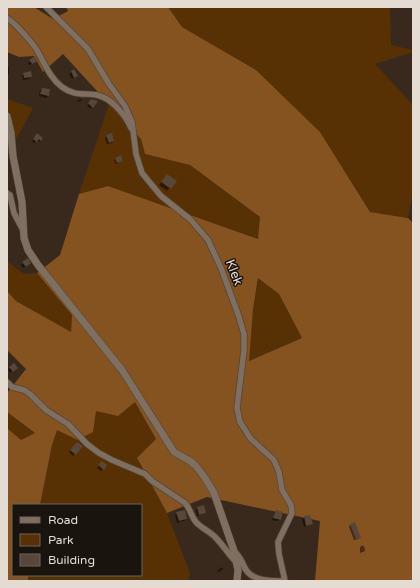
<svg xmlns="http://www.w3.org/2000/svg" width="420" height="588" font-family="'Varela Round',sans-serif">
<rect width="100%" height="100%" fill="#38291c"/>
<g fill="#573104">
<polygon points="168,7 390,7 391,45 413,50 413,52 375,64 413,105 413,192 408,218 370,212 320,132 256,70 182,27"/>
<polygon points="7,99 33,108 7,156"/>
<polygon points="109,104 141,139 145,154 190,165 260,217 259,239 108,186 79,194"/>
<polygon points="7,261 24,274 37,273 72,315 71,333 16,301 7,291"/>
<polygon points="259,276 279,294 302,338 248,361 252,311"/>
<polygon points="135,401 156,439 137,459 167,513 190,573 188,581 28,581 28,575 141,575 141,505 40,505 52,445 57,429 96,411"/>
<polygon points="7,412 35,433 21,440 7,428"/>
</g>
<path fill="#85531f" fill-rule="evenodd" d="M7 7H34L53 19 68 11 66 7H168L182 27 256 70 320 132 370 212 408 218 413 223V581H315L320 521 207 497 167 513 137 458 156 439 135 402 118 416 96 411 93 432 78 440 57 430 52 445 40 505H13V575H28V581H7V428L21 440 35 433 7 412V393L26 369 7 350V291L16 301 71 332 72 315 37 273 60 255 79 194 108 186 258 239 260 217 190 165 145 154 141 139 63 54 43 72 34 56 19 57 7 52ZM258 278 279 294 302 338 249 361 253 309Z"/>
<g fill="#0007">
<polygon points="30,61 35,62 30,65 28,63"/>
<polygon points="7,67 9,67 9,74 7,76"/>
<polygon points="74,71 77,76 72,79 69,74"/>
<polygon points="24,74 31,77 29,79 23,80 22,75"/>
<polygon points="42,89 48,96 46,98 39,96 40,91"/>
<polygon points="82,99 81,101 78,102 77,100"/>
<polygon points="90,102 92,107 91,109 87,106"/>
<polygon points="35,136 42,138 39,142 37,141 34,143 32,141"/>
<polygon points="107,136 113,141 112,143 107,144 105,138"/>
<polygon points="116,159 122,161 116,164 114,160"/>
<polygon points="165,178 175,181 167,191 159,185"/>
<polygon points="23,263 28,265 23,268 21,265"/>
<polygon points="10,368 14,370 10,373 8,369"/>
<polygon points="77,443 81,447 73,456 69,452"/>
<polygon points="102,463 105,466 101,471 97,468"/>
<polygon points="198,508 205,513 197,516 196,510"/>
<polygon points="276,511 280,519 278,521 272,520"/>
<polygon points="177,513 186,519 184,521 177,523 175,515"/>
<polygon points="309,516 311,524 304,527 302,519"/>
<polygon points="350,525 360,537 358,539 354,540 349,527"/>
<polygon points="361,546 364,546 365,551 360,553 360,548"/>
<polygon points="222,567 223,569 219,572 217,571"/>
</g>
<g fill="#57473a">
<polygon points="35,56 38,61 32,64 29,60"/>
<polygon points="74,69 78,76 74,78 71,71"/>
<polygon points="31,71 32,77 24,78 23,73"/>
<polygon points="42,88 50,89 49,96 40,94"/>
<polygon points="91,99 98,101 93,108 88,103"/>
<polygon points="37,133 43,138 41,141 39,139 37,142 33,139"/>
<polygon points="112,133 114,141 109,143 106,135"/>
<polygon points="121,155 123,161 117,163 115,158"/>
<polygon points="167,174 177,181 171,189 161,182"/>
<polygon points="28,258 31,263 26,267 22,262"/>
<polygon points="14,363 18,368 13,372 9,367"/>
<polygon points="77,442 83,446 76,455 70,450"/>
<polygon points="102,461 107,465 104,470 98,465"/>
<polygon points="204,505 206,513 199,515 197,507"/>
<polygon points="185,510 187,519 179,521 176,512"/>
<polygon points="276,510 283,512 281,520 273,518"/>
<polygon points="310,515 313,524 306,526 304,516"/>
<polygon points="355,522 361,538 356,539 350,524"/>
</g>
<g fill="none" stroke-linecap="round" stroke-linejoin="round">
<g stroke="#52463b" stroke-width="7">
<g id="minor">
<polyline points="46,7 88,49 109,84 125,106 132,122 136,154 142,173 161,196 190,219 208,240 221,268 238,314 244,334 244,350 237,408 240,422 251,439 274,460 279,472 282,490 291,505 292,513 278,542 279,554 285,581"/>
<path d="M7 18C15 23 33 43 38 52 45 64 50 78 62 87 74 96 84 93 97 95 111 98 125 114 131 128"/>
<polyline points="7,193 10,195 14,213 23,230"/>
<path d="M7 382 12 387 24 390 30 394 46 410 68 424 87 444 99 453 112 460 145 474 152 481 185 503C190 508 191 516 196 522 202 529 210 531 216 538 223 545 228 554 236 562"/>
<path d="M234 551C241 557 242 563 246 570 253 581 272 581 283 581"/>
</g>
</g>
<g stroke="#52463b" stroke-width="8">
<polyline id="tertiary" points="7,116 11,133 13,156 22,202 24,238 28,250 38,265 122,370 174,452 190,461 196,466 205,478 214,493 234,551 238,570 237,581"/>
</g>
<use href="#minor" stroke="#7f6f60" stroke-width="5.5"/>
<use href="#tertiary" stroke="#7f6f60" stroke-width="7"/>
</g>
<g text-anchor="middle" stroke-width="3" stroke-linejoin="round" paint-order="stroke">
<g font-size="13" fill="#e4dbd2" stroke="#1a140e">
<text transform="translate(235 272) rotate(69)" y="5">Klek</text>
</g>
</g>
<rect width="420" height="588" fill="none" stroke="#e4dbd2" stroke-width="16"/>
<rect x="12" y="504" width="130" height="72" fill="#1a140e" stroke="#6b645c"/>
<rect x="20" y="517" width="20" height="6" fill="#7f6f60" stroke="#6b645c"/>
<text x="48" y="524" font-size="12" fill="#e4dbd2">Road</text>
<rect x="20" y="534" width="20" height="12" fill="#573104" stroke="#6b645c"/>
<text x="48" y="544" font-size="12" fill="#e4dbd2">Park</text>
<rect x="20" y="554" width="20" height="12" fill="#57473a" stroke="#6b645c"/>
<text x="48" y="564" font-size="12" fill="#e4dbd2">Building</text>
</svg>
